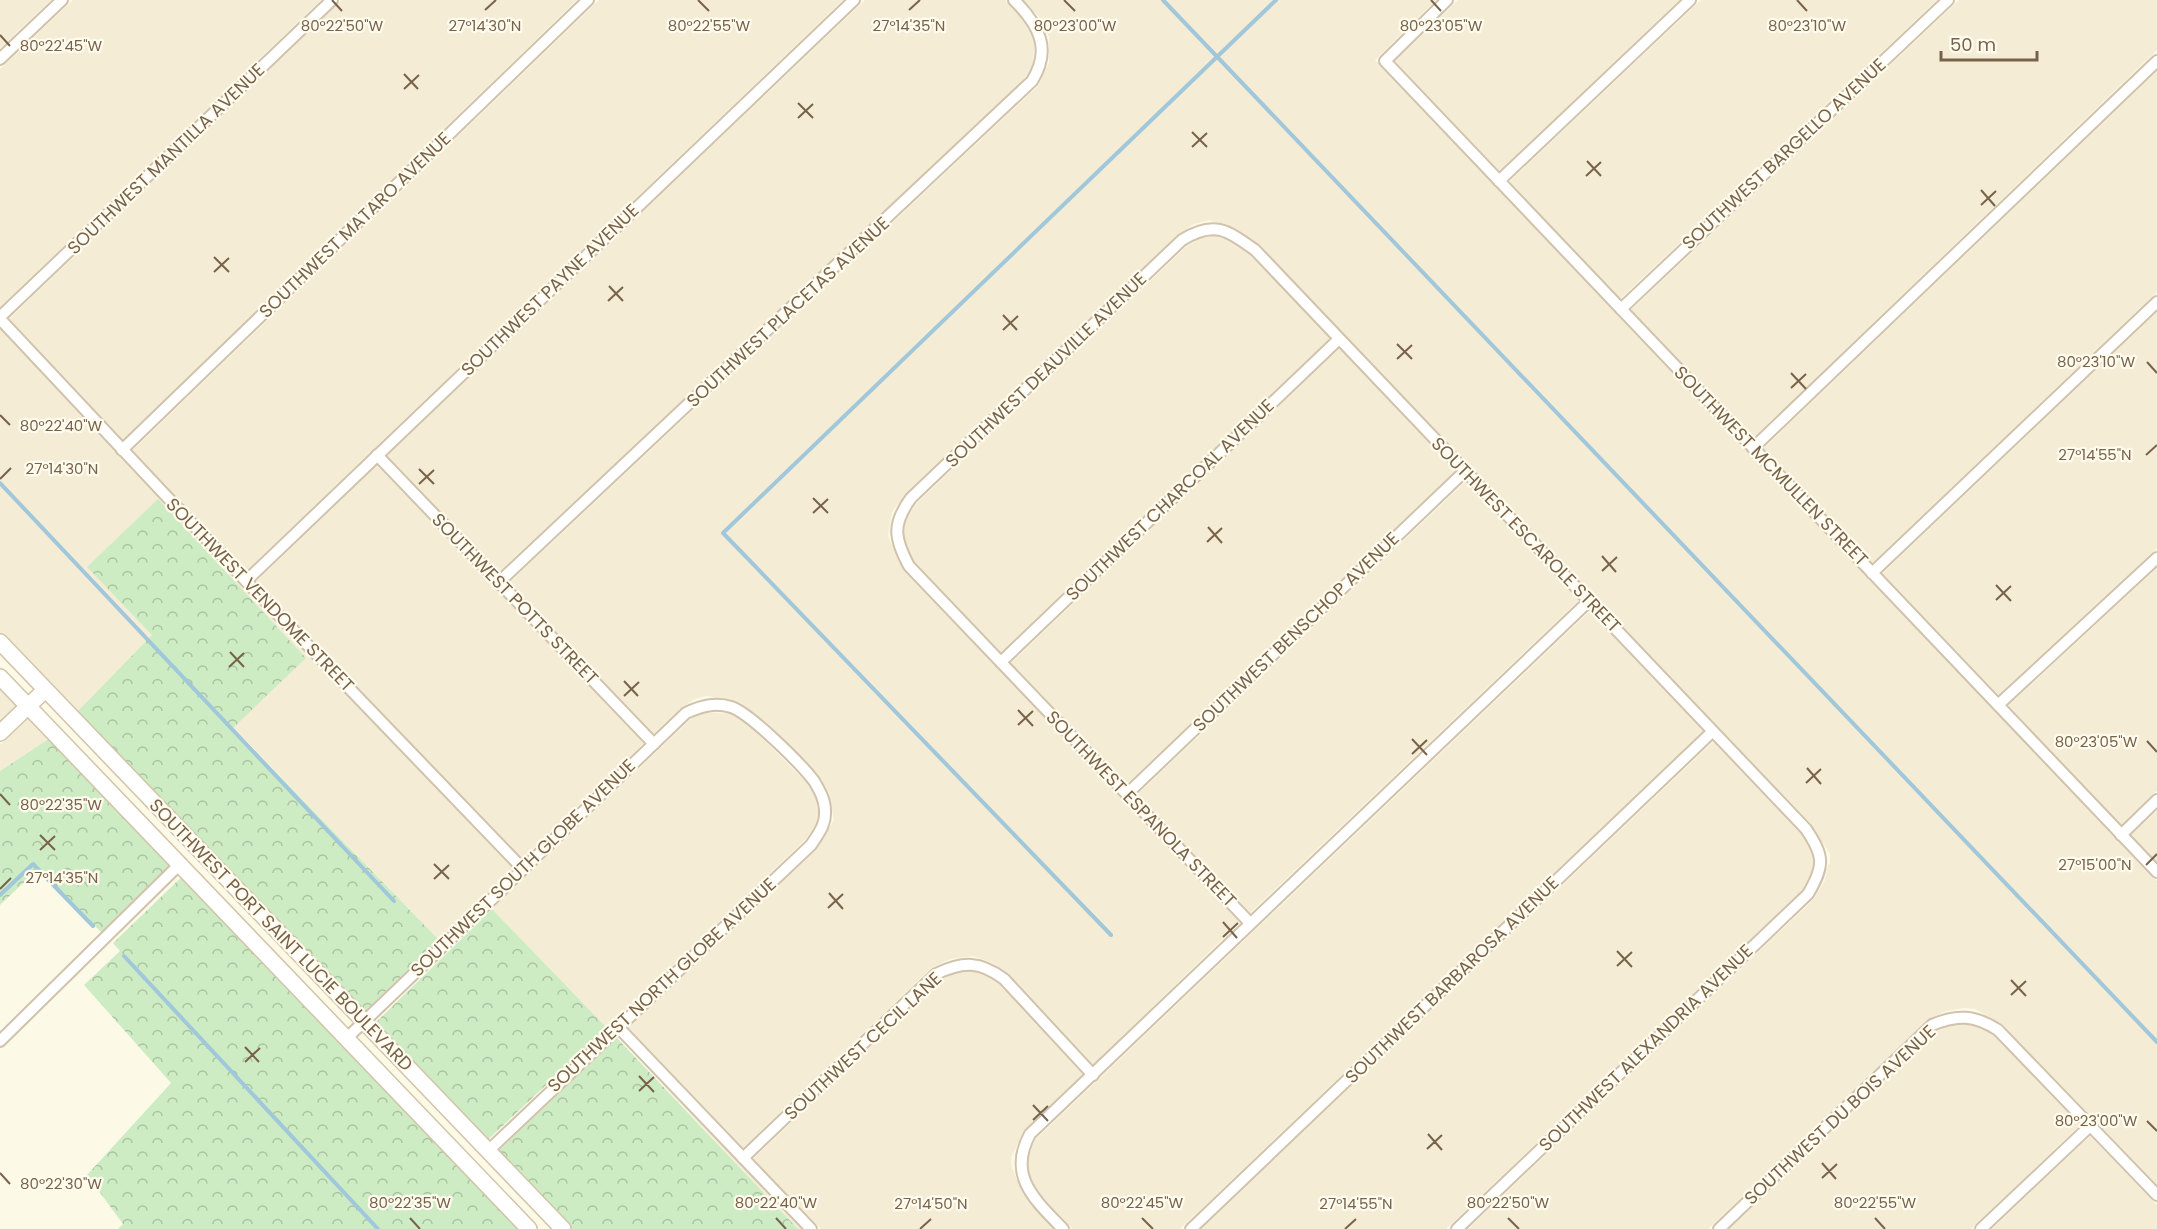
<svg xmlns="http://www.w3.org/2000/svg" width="2157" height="1229" font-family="Poppins,sans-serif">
<defs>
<pattern id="forest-crowns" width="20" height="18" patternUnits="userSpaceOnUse" patternTransform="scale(1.5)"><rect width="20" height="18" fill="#cdecc4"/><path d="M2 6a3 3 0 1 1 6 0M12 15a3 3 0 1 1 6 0" fill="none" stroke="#abc3a1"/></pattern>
</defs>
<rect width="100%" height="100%" fill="#fdf9e7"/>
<g fill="#f5ecd5">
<polygon points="0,0 51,0 0,48"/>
<polygon points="73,0 321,0 0,307 0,69"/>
<polygon points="342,0 577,0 122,440 9,319"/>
<polygon points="599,0 843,0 246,571 132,451"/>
<polygon points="865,0 1005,0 1021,17 1035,39 1032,68 1019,85 499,572 387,456"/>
<polygon points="1023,0 1436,0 1375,60 2157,881 2157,1185 2003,1025 1975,1009 1964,1008 1946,1011 1927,1020 1708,1229 1468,1229 1814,899 1825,880 1828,865 1830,864 1830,854 1811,824 1260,246 1237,229 1209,220 1194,224 1177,235 906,493 892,512 888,536 904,571 1240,922 1093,1065 1008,975 993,963 973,956 950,959 931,968 743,1148 628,1028 816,850 834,820 829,793 818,775 756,714 736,701 706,696 695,699 681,708 653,734 509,583 1038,86 1049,63 1049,37 1039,17"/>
<polygon points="1458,0 1679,0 1499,172 1394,62"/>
<polygon points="1701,0 1937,0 1620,299 1509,182"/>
<polygon points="1959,0 2157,0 2157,50 1753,438 1631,310"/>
<polygon points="2157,71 2157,292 1872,563 1763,449"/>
<polygon points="1214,236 1231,241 1251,256 1330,338 1001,652 914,562 906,547 904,532 906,518 917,503 1187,246 1202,237"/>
<polygon points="2157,312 2157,548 1998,695 1882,574"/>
<polygon points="0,329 236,581 513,868 439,940 233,727 152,635 69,720 0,647"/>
<polygon points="1340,348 1456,470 1127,784 1011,663"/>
<polygon points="377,465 644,743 522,859 256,582"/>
<polygon points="1466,481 1579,600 1250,913 1137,795"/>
<polygon points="2157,568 2157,790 2121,825 2008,706"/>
<polygon points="1590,611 1703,731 1180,1229 1072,1229 1042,1198 1032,1182 1027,1164 1029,1151 1036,1139"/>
<polygon points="0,667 29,697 0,724"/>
<polygon points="39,708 53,736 0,771 0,745"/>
<polygon points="705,712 731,714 748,724 808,784 816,798 818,813 816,824 805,840 607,1028 492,909 691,719"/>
<polygon points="1713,742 1801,833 1814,859 1812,873 1803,889 1446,1229 1201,1229"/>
<polygon points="2157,811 2157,862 2131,835"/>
<polygon points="972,970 986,975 999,984 1083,1074 1024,1130 1011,1158 1012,1168 1020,1187 1032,1206 1054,1229 821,1229 753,1159 940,980 956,972"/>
<polygon points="1969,1023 1982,1027 1994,1035 2080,1125 1971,1229 1729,1229 1936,1032 1952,1024"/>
<polygon points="618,1037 802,1229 798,1229"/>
<polygon points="2090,1136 2157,1205 2157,1229 1992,1229"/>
</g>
<g fill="url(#forest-crowns)">
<polygon points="158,499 306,658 233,728 439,940 356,1020 69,720 152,635 87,567"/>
<polygon points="53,736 181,856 102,933 38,869 0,905 0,771"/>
<polygon points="192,867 528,1229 118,1229 123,1224 87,1175 171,1083 84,985 120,951 113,943"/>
<polygon points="492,909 607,1028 479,1148 367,1031"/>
<polygon points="617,1038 798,1229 556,1229 490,1159"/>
</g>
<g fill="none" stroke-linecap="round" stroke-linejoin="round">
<g stroke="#a0c7da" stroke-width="4">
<polyline points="1163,0 2157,1042"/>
<polyline points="0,483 394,901"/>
<polyline points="0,895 33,864 93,926"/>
<polyline points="1111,935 723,533 1276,0"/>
<polyline points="124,956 378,1229"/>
</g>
<g stroke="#d0c2ac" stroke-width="14">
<g id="street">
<polyline points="1447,0 1385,61 2157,872"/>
<polyline points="0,59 62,0"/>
<polyline points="1499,181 1690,0"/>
<polyline points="1621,309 1948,0"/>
<polyline points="0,317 332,0"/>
<polyline points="0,319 246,581 523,869"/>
<polyline points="1753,448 2157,61"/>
<polyline points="122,450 588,0"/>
<polyline points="377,455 654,744"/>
<polyline points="1872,573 2157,302"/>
<polyline points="246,581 854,0"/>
<path d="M499 582 1032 81C1052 49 1039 25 1014 0"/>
<polyline points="1001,662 1339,339"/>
<polyline points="1998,705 2157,558"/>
<polyline points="1127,794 1465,471"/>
<polyline points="2121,835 2157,800"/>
<path d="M1250 923 909 566C894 538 892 524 911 498L1182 240C1214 220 1227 230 1255 250L1806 829C1824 856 1825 865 1808 894L1457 1229"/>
<polyline points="618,1027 811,1229"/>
<path d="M348 1037 686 713C701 706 715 702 731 707 750 713 801 764 814 781 820 791 825 800 825 811 826 825 818 834 811 845L488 1151"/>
<polyline points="0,1041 181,863"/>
<path d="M743 1158 936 974C963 961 980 961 1004 979L1093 1075"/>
<path d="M1063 1229C1035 1200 1007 1176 1030 1134L1589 601"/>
<polyline points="1191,1229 1712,732"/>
<path d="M1719 1229 1932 1025C1957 1014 1975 1015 1998 1030L2157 1195"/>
<polyline points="1981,1229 2090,1126"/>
</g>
</g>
<g stroke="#d3c4a9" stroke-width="18">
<g id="secondary">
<polyline points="0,642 563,1229"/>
<polyline points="0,677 529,1229"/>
<polyline points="0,733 45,690"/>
</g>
</g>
<use href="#street" stroke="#fff" stroke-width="10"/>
<use href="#secondary" stroke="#fff" stroke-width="15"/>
</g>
<path fill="none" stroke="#78634a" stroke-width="2" d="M332 0 342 11M698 0 709 11M1064 0 1075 11M1431 0 1441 11M1797 0 1807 11M485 10 496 0M909 10 920 0M0 35 10 46M404 74 418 89M404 89 419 75M798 103 813 118M798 118 813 104M1192 132 1207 147M1192 147 1207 133M1587 161 1601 176M1586 176 1601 162M1981 190 1995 206M1981 205 1996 191M214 257 229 272M214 272 229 258M609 286 623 301M608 301 623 287M1003 315 1017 330M1003 330 1018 316M1397 344 1412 359M1397 359 1412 345M2147 362 2157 373M1791 373 1806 389M1791 388 1806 374M0 415 10 425M2146 455 2157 445M419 469 434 484M0 479 11 468M419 484 434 470M813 498 828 513M813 513 828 499M1208 527 1222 543M1207 542 1222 528M1602 556 1616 572M1602 571 1617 557M1996 585 2011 601M1996 600 2011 586M230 652 244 667M229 667 244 653M624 681 638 696M624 696 639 682M1018 710 1033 726M1018 725 1033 711M1412 739 1427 755M2147 741 2157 752M1412 754 1427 740M1807 768 1821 784M1806 783 1821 769M0 794 10 805M40 835 55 850M40 850 55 836M434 864 449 879M2146 865 2157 854M434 879 449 865M0 889 11 878M829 893 843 909M828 908 843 894M1223 922 1237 938M1223 937 1238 923M1617 951 1632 967M1617 966 1632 952M2011 980 2026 996M2011 995 2026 981M245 1047 259 1062M245 1062 260 1048M639 1076 654 1092M639 1091 654 1077M1033 1105 1048 1121M1033 1120 1048 1106M2147 1121 2157 1131M1428 1134 1442 1150M1427 1149 1442 1135M1822 1163 1836 1179M0 1173 10 1184M1822 1178 1837 1164M410 1218 420 1229M776 1218 786 1229M1142 1218 1153 1229M1508 1218 1519 1229M1875 1218 1885 1229M920 1229 931 1219M1345 1229 1356 1219"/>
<g text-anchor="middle" stroke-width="4.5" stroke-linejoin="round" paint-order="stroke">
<g font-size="18" fill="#78634a" stroke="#fffbee">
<text transform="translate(1784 154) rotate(-43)" y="6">SOUTHWEST BARGELLO AVENUE</text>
<text transform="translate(166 159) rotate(-44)" y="6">SOUTHWEST MANTILLA AVENUE</text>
<text transform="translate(355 225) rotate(-44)" y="6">SOUTHWEST MATARO AVENUE</text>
<text transform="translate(550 290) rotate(-44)" y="6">SOUTHWEST PAYNE AVENUE</text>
<text transform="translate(788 312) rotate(-43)" y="6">SOUTHWEST PLACETAS AVENUE</text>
<text transform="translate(1046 370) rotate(-44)" y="6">SOUTHWEST DEAUVILLE AVENUE</text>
<text transform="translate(1771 466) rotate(46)" y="6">SOUTHWEST MCMULLEN STREET</text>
<text transform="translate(1170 500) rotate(-44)" y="6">SOUTHWEST CHARCOAL AVENUE</text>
<text transform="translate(1526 535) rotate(46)" y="6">SOUTHWEST ESCAROLE STREET</text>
<text transform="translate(260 595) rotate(46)" y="6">SOUTHWEST VENDOME STREET</text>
<text transform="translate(515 599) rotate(46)" y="6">SOUTHWEST POTTS STREET</text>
<text transform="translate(1296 632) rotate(-44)" y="6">SOUTHWEST BENSCHOP AVENUE</text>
<text transform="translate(1141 809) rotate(46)" y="6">SOUTHWEST ESPANOLA STREET</text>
<text transform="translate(523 868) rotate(-44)" y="6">SOUTHWEST SOUTH GLOBE AVENUE</text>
<text transform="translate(281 935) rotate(46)" y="6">SOUTHWEST PORT SAINT LUCIE BOULEVARD</text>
<text transform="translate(1452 980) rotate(-44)" y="6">SOUTHWEST BARBAROSA AVENUE</text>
<text transform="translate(662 985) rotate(-43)" y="6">SOUTHWEST NORTH GLOBE AVENUE</text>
<text transform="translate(863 1046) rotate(-43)" y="6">SOUTHWEST CECIL LANE</text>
<text transform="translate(1646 1048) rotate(-44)" y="6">SOUTHWEST ALEXANDRIA AVENUE</text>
<text transform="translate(1840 1115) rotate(-43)" y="6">SOUTHWEST DU BOIS AVENUE</text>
</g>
</g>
<g font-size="15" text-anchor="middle" fill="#78634a" stroke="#fffbee" stroke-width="4.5" stroke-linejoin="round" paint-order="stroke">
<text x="485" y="31">27°14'30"N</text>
<text x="909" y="31">27°14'35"N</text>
<text x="342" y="31">80°22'50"W</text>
<text x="709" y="31">80°22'55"W</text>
<text x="1075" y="31">80°23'00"W</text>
<text x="1441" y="31">80°23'05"W</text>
<text x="1807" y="31">80°23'10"W</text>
<text x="61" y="51">80°22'45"W</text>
<text x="2096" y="367">80°23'10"W</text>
<text x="61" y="431">80°22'40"W</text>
<text x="2095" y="460">27°14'55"N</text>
<text x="62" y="474">27°14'30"N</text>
<text x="2096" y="747">80°23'05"W</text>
<text x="61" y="810">80°22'35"W</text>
<text x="2095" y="870">27°15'00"N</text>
<text x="62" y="883">27°14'35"N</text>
<text x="2096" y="1126">80°23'00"W</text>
<text x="61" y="1189">80°22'30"W</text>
<text x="410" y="1208">80°22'35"W</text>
<text x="776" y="1208">80°22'40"W</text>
<text x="1142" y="1208">80°22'45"W</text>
<text x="1508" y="1208">80°22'50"W</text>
<text x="1875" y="1208">80°22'55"W</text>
<text x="931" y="1209">27°14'50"N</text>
<text x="1356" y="1209">27°14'55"N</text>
</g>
<path d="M1941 51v9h96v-9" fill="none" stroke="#78634a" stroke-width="3"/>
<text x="1950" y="51" font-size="18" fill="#78634a" stroke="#fffbee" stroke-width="4.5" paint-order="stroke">50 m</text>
</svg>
